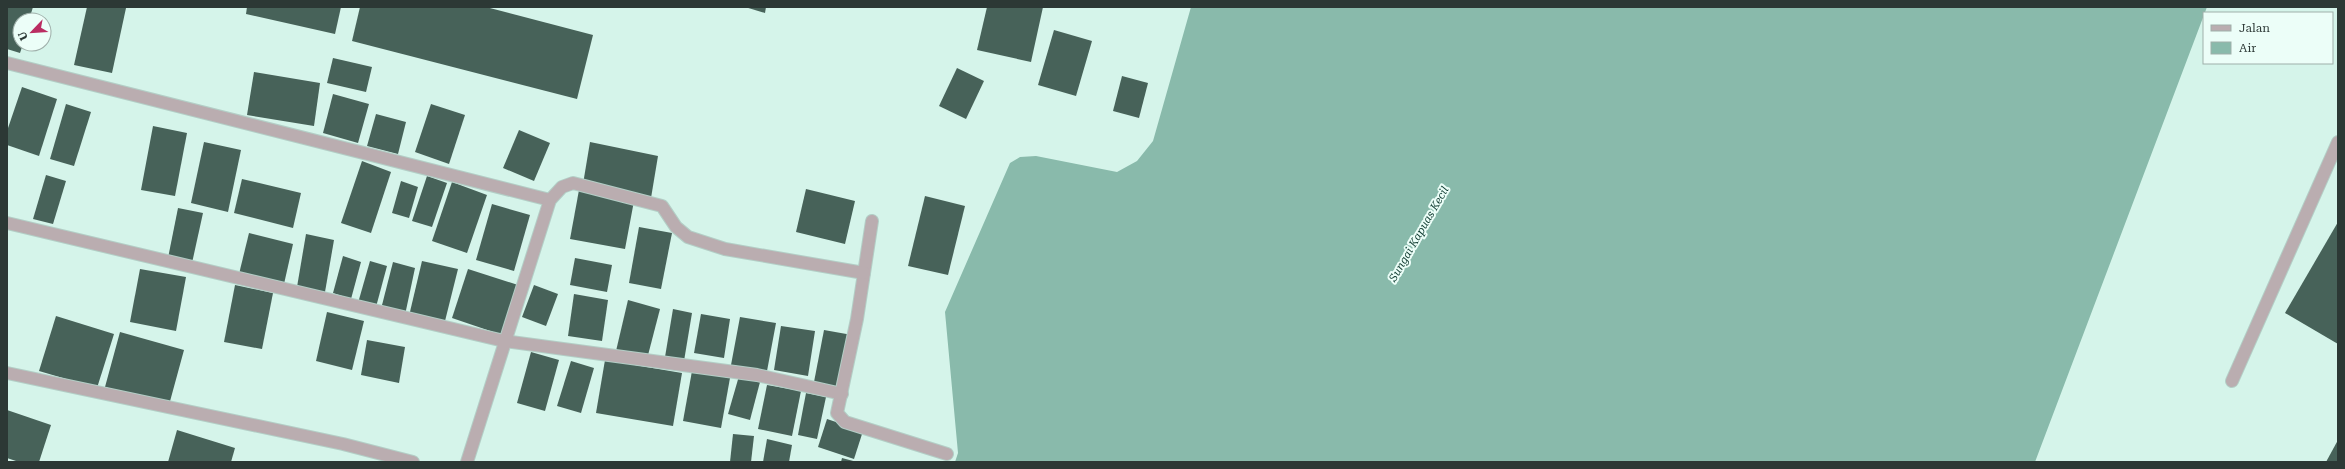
<svg xmlns="http://www.w3.org/2000/svg" width="2345" height="469" font-family="'Roboto Serif',serif">
<style>
.water{fill:#89baab}
.building{fill:#476259}
.lines{fill:none;stroke-linecap:round;stroke-linejoin:round}
.minor-casing{stroke:#b3cec6;stroke-width:14}
.minor{stroke:#baadb0;stroke-width:12}
.labels{text-anchor:middle;dominant-baseline:central;stroke-width:4;stroke-linejoin:round;paint-order:stroke}
.water-label{font-size:11px;font-style:italic;fill:#0e3a2f;stroke:#ecfef8}
</style>
<rect width="100%" height="100%" fill="#d5f4ea"/>
<path class="water" d="M1191,7H2207L2035,462H955L958,453L945,312L1010,163L1020,157L1036,156L1117,172L1137,161L1153,141Z"/>
<g class="building">
<path d="M7,7H33L29,20H20V44H23L20,53L7,49Z"/>
<path d="M87,7L126,8L112,73L74,65Z"/>
<path d="M247,7H341L335,34L246,14Z"/>
<path d="M360,7H486L593,35L577,99L352,41Z"/>
<path d="M745,7H766L765,13Z"/>
<path d="M987,7H1043L1031,62L977,50Z"/>
<path d="M1054,30L1092,41L1076,96L1038,85Z"/>
<path d="M333,58L372,67L366,92L327,83Z"/>
<path d="M957,68L984,81L966,119L939,106Z"/>
<path d="M254,72L320,83L314,126L247,115Z"/>
<path d="M1122,76L1148,83L1139,118L1113,111Z"/>
<path d="M22,87L57,99L39,156L7,145V131Z"/>
<path d="M333,94L369,104L358,143L323,133Z"/>
<path d="M66,104L91,112L74,166L50,159Z"/>
<path d="M431,104L465,115L449,164L415,152Z"/>
<path d="M376,114L406,122L398,154L367,146Z"/>
<path d="M153,126L187,133L175,196L141,190Z"/>
<path d="M519,130L550,143L534,181L503,168Z"/>
<path d="M204,142L241,150L228,212L191,203Z"/>
<path d="M590,142L658,156L651,198L583,184Z"/>
<path d="M362,161L391,172L371,233L341,223Z"/>
<path d="M46,175L66,181L53,224L33,219Z"/>
<path d="M427,176L447,183L432,227L412,221Z"/>
<path d="M242,179L301,193L293,228L234,213Z"/>
<path d="M401,181L418,187L409,218L392,213Z"/>
<path d="M452,182L487,195L467,253L432,241Z"/>
<path d="M806,189L855,201L845,244L796,232Z"/>
<path d="M579,190L634,201L625,249L570,239Z"/>
<path d="M925,196L965,206L948,275L908,266Z"/>
<path d="M492,204L530,215L514,271L476,260Z"/>
<path d="M178,208L203,213L192,263L168,258Z"/>
<path d="M2338,222V344L2285,313Z"/>
<path d="M639,227L672,233L661,289L629,283Z"/>
<path d="M249,233L293,244L284,284L239,274Z"/>
<path d="M306,234L334,240L325,292L297,287Z"/>
<path d="M343,256L361,262L351,299L333,293Z"/>
<path d="M575,258L612,265L607,292L570,285Z"/>
<path d="M370,261L387,266L376,307L358,303Z"/>
<path d="M422,261L458,269L444,325L409,316Z"/>
<path d="M393,262L415,268L405,315L381,309Z"/>
<path d="M140,269L186,277L176,331L130,322Z"/>
<path d="M468,269L518,285L502,335L452,318Z"/>
<path d="M235,285L273,293L262,349L224,342Z"/>
<path d="M534,285L558,294L546,326L522,317Z"/>
<path d="M574,294L608,300L602,341L568,336Z"/>
<path d="M628,300L660,309L647,359L616,351Z"/>
<path d="M673,309L692,313L684,361L665,357Z"/>
<path d="M327,312L364,321L352,370L316,361Z"/>
<path d="M701,314L730,319L724,358L694,353Z"/>
<path d="M56,316L114,334L97,388L39,371Z"/>
<path d="M740,317L776,323L767,371L731,365Z"/>
<path d="M781,326L815,331L808,376L774,370Z"/>
<path d="M824,330L852,335L842,388L814,382Z"/>
<path d="M120,332L184,350L169,405L105,387Z"/>
<path d="M367,340L405,347L399,383L361,375Z"/>
<path d="M531,352L559,360L545,411L517,403Z"/>
<path d="M605,360L682,373L673,426L596,413Z"/>
<path d="M571,361L594,368L581,413L557,406Z"/>
<path d="M692,371L730,378L721,428L683,421Z"/>
<path d="M739,376L760,382L750,420L728,414Z"/>
<path d="M767,385L801,391L792,436L758,429Z"/>
<path d="M806,393L826,397L817,439L798,435Z"/>
<path d="M7,410L51,425L39,462H19L7,458Z"/>
<path d="M827,419L863,431L854,459L818,447Z"/>
<path d="M177,430L235,448L231,462H168Z"/>
<path d="M733,434L754,436L751,462H730Z"/>
<path d="M767,439L792,445L789,462H763Z"/>
<path d="M2338,440V462H2326Z"/>
<path d="M842,458L857,462H841Z"/>
</g>
<g class="lines">
<g class="minor-casing">
<g id="minor">
<path d="M7,63L550,200"/>
<path d="M872,221L857,319L837,413L845,422L947,454"/>
<path d="M7,223L504,341L757,375L842,394"/>
<path d="M7,373L343,444L413,462"/>
<path d="M2232,381L2338,142"/>
<path d="M467,462L550,200L562,187L573,183L662,206L676,227L688,237L725,249L864,273"/>
</g>
</g>
<use href="#minor" class="minor"/>
</g>
<g class="labels">
<g class="water-label">
<text transform="translate(1419 234) rotate(-60)">Sungai Kapuas Kecil</text>
</g>
</g>
<rect width="2345" height="469" fill="none" stroke="#2c3835" stroke-width="16"/>
<rect x="2203" y="12" width="130" height="52" fill="#ecfef8" stroke="#9fafaa"/>
<rect x="2211" y="25" width="20" height="6" fill="#baadb0" stroke="#9fafaa"/>
<text x="2239" y="32" font-size="12" fill="#2c3835">Jalan</text>
<rect x="2211" y="42" width="20" height="12" fill="#89baab" stroke="#9fafaa"/>
<text x="2239" y="52" font-size="12" fill="#2c3835">Air</text>
<g transform="translate(32 32) rotate(245)"><circle r="19" fill="#ecfef8" stroke="#9fafaa"/>
<path d="M0-3L7 15L0 10L-7 15Z" fill="#ba2d62"/>
<text y="-6" font-size="11" font-weight="bold" text-anchor="middle" fill="#2c3835">U</text>
</g>
</svg>
